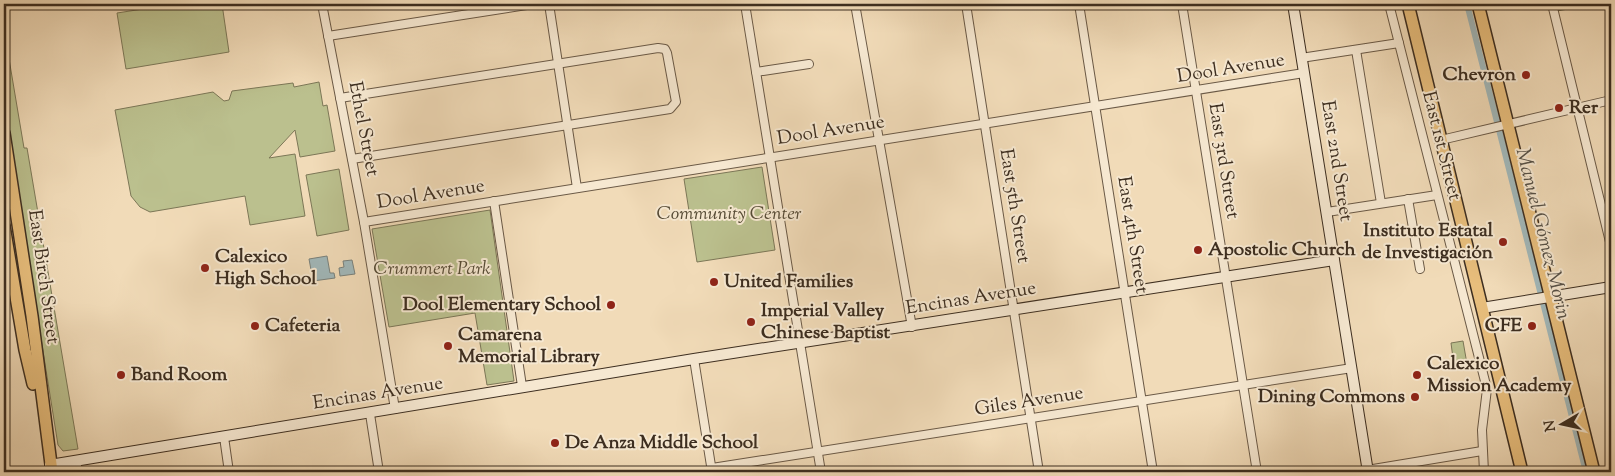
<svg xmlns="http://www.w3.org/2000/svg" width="1615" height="476" font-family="'Sorts Mill Goudy',serif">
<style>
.green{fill:#bbc08e;stroke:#7c7757}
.water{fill:#a1b8ba;stroke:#79817c}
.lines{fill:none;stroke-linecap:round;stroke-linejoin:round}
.canal{stroke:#a1b8ba;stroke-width:6}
.street-casing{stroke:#6a5946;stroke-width:10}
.secondary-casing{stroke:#3d2e20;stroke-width:12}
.primary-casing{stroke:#3d2e20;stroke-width:14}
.street{stroke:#f6e8d1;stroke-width:8}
.secondary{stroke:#f6e8d1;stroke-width:10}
.primary{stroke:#e8be7c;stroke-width:11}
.poi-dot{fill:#8f2418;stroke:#f6e8d1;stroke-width:2}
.labels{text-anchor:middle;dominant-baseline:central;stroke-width:4;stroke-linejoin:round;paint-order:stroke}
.street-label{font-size:19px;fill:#3d2e20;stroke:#f6e8d1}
.poi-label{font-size:19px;font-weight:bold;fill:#3d2e20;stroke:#f6e8d1;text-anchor:start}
.park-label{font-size:19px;font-style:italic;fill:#564b36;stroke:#f6e8d1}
.water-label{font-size:20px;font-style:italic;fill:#565046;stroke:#f6e8d1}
</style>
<rect width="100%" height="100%" fill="#f1dbb8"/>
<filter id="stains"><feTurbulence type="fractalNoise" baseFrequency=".004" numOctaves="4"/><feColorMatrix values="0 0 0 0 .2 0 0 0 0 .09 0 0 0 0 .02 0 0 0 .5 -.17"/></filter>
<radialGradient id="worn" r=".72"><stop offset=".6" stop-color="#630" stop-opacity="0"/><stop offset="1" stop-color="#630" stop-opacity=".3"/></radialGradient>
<g class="green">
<path d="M175,4H222L229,52L126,69L117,13Z"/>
<path d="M1555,4H1595L1557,11Z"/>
<path d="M4,29L24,148H27L78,449L63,451L58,445L4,107Z"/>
<path d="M319,82L323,106L327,105L335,151L300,157L295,130L269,158L295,154L305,216L250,225L245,196L150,212L140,207L131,196L115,110L213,92L224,101L229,100L232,91L293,83L294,87Z"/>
<path d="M762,167L775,250L697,262L684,179Z"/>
<path d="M339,169L349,230L317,236L306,175Z"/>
<path d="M490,210L514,381L487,385L475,313L389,327L372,229Z"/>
<path d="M1463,341L1467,364L1454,366L1451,343Z"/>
</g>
<g class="water">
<path d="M327,256L330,273H334L335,278L313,281L309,259Z"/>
<path d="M352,260L355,274L340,276L339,268L344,267L343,261Z"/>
</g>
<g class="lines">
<path class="canal" d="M1467,4L1586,472"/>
<g class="street-casing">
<g id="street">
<path d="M322,4L364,222L395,409"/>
<path d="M549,4L577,188"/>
<path d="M745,4L821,472"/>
<path d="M855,4L912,327"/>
<path d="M966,4L1039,472"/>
<path d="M1079,4L1153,472"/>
<path d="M1182,4L1257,472"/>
<path d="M1389,4L1487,389L1482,430L1484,472"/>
<path d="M1552,4L1611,246"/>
<path d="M328,36L533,4"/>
<path d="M1356,50L1381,203"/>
<path d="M1301,58L1399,43"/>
<path d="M756,72L809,64"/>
<path d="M340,98L658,48L665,49L667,53L676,102L670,109L352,159"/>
<path d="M1441,140L1611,100"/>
<path d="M1408,199L1420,269"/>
<path d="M494,201L522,386"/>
<path d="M1327,212L1437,195"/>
<path d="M364,222L1304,73"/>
<path d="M694,359L712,472"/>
<path d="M370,414L379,472"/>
<path d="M224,437L229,472"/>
<path d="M76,461L78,472"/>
<path d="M712,468L1352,368"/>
<path d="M1355,472L1482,451"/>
</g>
</g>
<g class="secondary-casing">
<g id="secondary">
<path d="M1293,4L1368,472"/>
<path d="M1482,308L1611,287"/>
<path d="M50,465L694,359L1334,260"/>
</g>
</g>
<g class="primary-casing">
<g id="primary">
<path d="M1408,4L1522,472"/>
<path d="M1478,4L1594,472"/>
<path d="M4,133L32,316L52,472"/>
<path d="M4,226L25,350L33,384"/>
</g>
</g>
<use href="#street" class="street"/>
<use href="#secondary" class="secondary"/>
<use href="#primary" class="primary"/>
</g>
<g class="poi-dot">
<circle cx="1526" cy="75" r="5"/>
<circle cx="1559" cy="108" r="5"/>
<circle cx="1503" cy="242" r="5"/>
<circle cx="1198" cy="250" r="5"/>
<circle cx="205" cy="268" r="5"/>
<circle cx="714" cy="282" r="5"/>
<circle cx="611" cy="305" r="5"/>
<circle cx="751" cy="322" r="5"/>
<circle cx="255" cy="326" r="5"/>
<circle cx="1532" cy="326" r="5"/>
<circle cx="448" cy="346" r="5"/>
<circle cx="121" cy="375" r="5"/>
<circle cx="1417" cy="375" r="5"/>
<circle cx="1415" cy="397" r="5"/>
<circle cx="555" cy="443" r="5"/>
</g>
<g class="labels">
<g class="street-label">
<text transform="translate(1231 69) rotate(-9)">Dool Avenue</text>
<text transform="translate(363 129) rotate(79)">Ethel Street</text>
<text transform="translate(831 131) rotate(-9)">Dool Avenue</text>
<text transform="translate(1441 146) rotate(76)">East 1st Street</text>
<text transform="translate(1223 161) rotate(81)">East 3rd Street</text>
<text transform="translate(1336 161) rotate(81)">East 2nd Street</text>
<text transform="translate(431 195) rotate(-9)">Dool Avenue</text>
<text transform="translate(1014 206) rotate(81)">East 5th Street</text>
<text transform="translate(1132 235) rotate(81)">East 4th Street</text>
<text transform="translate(43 277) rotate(82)">East Birch Street</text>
<text transform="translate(971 299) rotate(-9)">Encinas Avenue</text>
<text transform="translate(378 394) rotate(-9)">Encinas Avenue</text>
<text transform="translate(1029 402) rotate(-9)">Giles Avenue</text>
</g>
<g class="poi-label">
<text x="1516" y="75" text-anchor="end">Chevron</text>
<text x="1569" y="108">Rer</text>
<text x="1493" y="231" text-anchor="end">Instituto Estatal<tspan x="1493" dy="22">de Investigación</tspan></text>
<text x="1208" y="250">Apostolic Church</text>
<text x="215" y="257">Calexico<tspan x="215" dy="22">High School</tspan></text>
<text x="724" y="282">United Families</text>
<text x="601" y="305" text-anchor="end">Dool Elementary School</text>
<text x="761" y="311">Imperial Valley<tspan x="761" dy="22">Chinese Baptist</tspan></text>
<text x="265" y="326">Cafeteria</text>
<text x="1522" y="326" text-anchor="end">CFE</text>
<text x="458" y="335">Camarena<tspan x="458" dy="22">Memorial Library</tspan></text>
<text x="1427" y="364">Calexico<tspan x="1427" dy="22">Mission Academy</tspan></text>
<text x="131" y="375">Band Room</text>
<text x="1405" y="397" text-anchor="end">Dining Commons</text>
<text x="565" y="443">De Anza Middle School</text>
</g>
<g class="park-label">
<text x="729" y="214">Community Center</text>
<text x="432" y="269">Crummert Park</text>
</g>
<g class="water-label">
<text transform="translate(1542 234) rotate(76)">Manuel Gómez Morin</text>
</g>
</g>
<rect width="1615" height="476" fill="none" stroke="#f1dbb8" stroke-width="20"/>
<rect x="5" y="5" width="1605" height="466" fill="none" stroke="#3d2e20" stroke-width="2.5"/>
<rect x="10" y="10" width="1595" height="456" fill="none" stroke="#3d2e20"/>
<g transform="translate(1562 424) rotate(261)" stroke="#f6e8d1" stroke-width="4" paint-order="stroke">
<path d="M0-4L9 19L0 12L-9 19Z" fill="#3d2e20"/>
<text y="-8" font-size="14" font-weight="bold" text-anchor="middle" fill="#3d2e20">N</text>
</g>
<rect width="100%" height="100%" filter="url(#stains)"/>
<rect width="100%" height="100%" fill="url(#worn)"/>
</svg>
